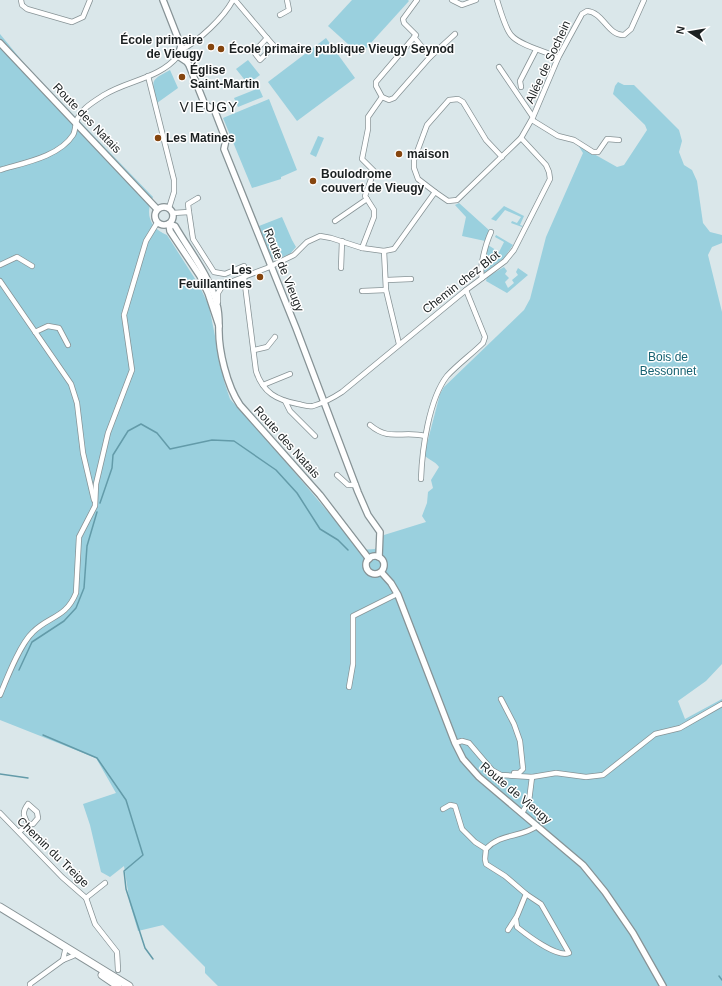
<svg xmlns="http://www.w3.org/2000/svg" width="722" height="986" font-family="Arial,sans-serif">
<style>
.green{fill:#9ad0de}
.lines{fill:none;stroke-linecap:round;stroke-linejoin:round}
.stream{stroke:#639ba9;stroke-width:1.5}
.minor-casing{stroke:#879396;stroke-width:6}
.tertiary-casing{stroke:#879396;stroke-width:8}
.primary-casing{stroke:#879396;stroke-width:9}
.minor{stroke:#fff;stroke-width:4.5}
.tertiary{stroke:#fff;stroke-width:5.5}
.primary{stroke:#fff;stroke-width:7}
.poi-dot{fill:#85450e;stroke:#fff;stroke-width:1.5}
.labels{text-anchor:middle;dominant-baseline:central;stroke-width:3;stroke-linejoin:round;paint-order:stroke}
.poi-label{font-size:12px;font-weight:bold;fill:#1b2021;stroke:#fff;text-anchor:start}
.street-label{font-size:12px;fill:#1b2021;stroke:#fff}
.park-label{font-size:12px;fill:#176272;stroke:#fff}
.quarter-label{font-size:14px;letter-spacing:1px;fill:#1b2021;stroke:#fff}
</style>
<rect width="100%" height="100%" fill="#dae7ea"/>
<g class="green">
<path d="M352,0H408L409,1L360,55L328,26Z"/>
<path d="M0,34L28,68L153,197C145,213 149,228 167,235L199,285L209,306L224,381L230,399L275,449L360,550L375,549L384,535L426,522L422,516L427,503L428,492L433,488L431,480L439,467C435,461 429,460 424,455L440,394L444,387L524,310L530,299L546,237L583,153L578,145L617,167L624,165L647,130L645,125L613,94L615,86L618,82L624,85H634L679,130L682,141L679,152L684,165L692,170L697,181L703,223L710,232L722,235V243L712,247L708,255L722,312V664L706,681L678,701L685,719L722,699V986H218L205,973V967L163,925L138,931L130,904L124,866L110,877L101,872L90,825L83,804L116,793L96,758L0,720Z"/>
<path d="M326,38L355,78L297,121L268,82Z"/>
<path d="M248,60L260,75L248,84L236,69Z"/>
<path d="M170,70L178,88L157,103C152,80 149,81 170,70Z"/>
<path d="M259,88L263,97L238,107L234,98Z"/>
<path d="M269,99L297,170L281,177V179L252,188L223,118Z"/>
<path d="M318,136L324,138L316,157L310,154Z"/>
<path d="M459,203L490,231L485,241L462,236L466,217L455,205Z"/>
<path d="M504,206L524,216L520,225L523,226L522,227L511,223L512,221L517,223L521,217L505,210L496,221L491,219Z"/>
<path d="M282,217L292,240L296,247L290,254L275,260L272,258L259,226Z"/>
<path d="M496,235L513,245L504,258L484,273L482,271L488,245L499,252L504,242L495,237Z"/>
<path d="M504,267L507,271L505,274L509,278L505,282L508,288L514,283L512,280L518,275L516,272L518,268L528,275L507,293L486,281L487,277Z"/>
</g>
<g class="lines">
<g class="stream">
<path d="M100,503L112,468L113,455L128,431L141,424L157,433L170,449L212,440L234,441L276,470L297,493L320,529L338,540L348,550"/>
<path d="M19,670L32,642L64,621L76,608L84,588L87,546L97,512"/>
<path d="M43,735L97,758L126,800L143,855L124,871L126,889L145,948L153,959"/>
<path d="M0,774L28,778"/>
<path d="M719,976L722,980"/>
</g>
<g class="minor-casing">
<g id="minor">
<path d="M21,0L22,5L27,9L72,22L83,17L90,0"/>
<path d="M235,0L267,38"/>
<path d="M452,0L462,5L476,0"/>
<path d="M497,0C500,9 505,28 511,35C520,46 546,51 558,58"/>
<path d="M280,15L289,10L287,0"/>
<path d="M414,37L430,57"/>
<path d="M267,38L274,46L260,60L254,52Z"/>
<path d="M181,50C199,41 224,17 233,0"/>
<path d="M148,76L174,180V192L169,208"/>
<path d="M521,87L520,81L536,50"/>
<path d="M382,97L389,100L394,98L430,57L455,34"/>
<path d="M533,117L558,58L582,14L587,11C603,12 608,36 624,35L631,29L644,0"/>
<path d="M532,120L558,136L574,140L593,152H598L607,139L619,140"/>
<path d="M0,170C23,163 59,157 73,135C75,132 75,127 76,123C79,110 93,102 104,95C128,80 159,79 178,56"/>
<path d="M435,192L418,179L414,168V160L427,125L449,100L458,99L463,102L486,140L502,157"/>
<path d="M189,212L188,204L198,198"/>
<path d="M173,213L189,212L193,239L214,272L225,274L244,266"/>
<path d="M335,221L367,199"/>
<path d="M362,248L374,217V210L365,196L374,171L362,159L368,129V117L382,97L376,86V82L416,35L404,23L403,19L417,0"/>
<path d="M384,251L386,290L399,344"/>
<path d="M0,265L17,257L32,266"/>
<path d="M341,268L342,241"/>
<path d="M244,277L256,371C263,393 277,400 298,404C303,405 308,407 313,406C323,403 333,398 342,392L466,290L505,261L514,250L550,179L549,172L546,165L521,138L533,117L499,67"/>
<path d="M482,278C479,267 486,243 491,232"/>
<path d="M387,280L411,279"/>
<path d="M0,281L71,384L77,403L83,453L94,500"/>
<path d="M211,285L220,286L267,268L294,255L307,242L320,236L331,238L362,248L384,251L394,249L435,192L448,201L457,200L521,138"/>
<path d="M362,291L386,290"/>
<path d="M218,302V293L223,285"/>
<path d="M35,332L48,326L59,328L68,345"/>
<path d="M254,350L267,347L275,337"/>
<path d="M263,385L290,374"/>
<path d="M285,401L290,411L315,436"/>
<path d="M370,425C390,442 402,430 425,436"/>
<path d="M337,475L348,485H356"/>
<path d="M421,479C422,449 429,399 447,376C458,364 472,354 483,343L485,337L466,290"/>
<path d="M349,687L353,664V616L397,594"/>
<path d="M0,695C7,678 20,644 33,632C49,616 66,618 76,593L79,537L95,506L96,484L108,433L132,370L124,315L146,241L157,223"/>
<path d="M501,699L514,724L520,741L523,769L519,773H514"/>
<path d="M455,743L462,741L469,743L492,770L501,775L532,777L556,773L586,777L603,775L655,734L680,728L722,704"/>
<path d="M443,809L450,805L455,806L462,829L475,842L486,849"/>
<path d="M0,813L62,877L86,898L95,924L117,952L118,970"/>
<path d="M522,813L529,801L532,777"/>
<path d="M19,832L28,824H33L38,818L37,812L28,804C22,812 23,815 28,824"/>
<path d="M86,898L105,883"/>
<path d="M516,920L517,927C527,935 557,958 569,953L541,904L526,894"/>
<path d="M508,930L517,916L526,894L505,876L486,864L485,859L486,849C500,833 521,838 537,826"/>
<path d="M63,960L65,951"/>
<path d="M30,986V984L63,960L73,956"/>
</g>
</g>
<g class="tertiary-casing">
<g id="tertiary">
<path d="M163,0L181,46L178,56L187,62L189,65L205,105L214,109L226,140L224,149L296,328L358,492L368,515L380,532L379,557"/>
<path d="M0,43L157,209"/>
<circle cx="164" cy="216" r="9"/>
<path d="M169,224L175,226C190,252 210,276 217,305C219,312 219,319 219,326C218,350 227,386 240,405L320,495L369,559"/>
<path d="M169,224L170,231L200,276L208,293L219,326"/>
<circle cx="375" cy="565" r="9"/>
<path d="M382,573L391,583L398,595L455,743L463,759L479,777L583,865L605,892L633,933L663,986"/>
</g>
</g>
<g class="primary-casing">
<g id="primary">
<path d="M0,907L129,986"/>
<path d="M102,975L118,986"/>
</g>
</g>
<use href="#minor" class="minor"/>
<use href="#tertiary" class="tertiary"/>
<use href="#primary" class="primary"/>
</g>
<g class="poi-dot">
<circle cx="211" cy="47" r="4"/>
<circle cx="221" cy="49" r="4"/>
<circle cx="182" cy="77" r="4"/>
<circle cx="158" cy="138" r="4"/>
<circle cx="399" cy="154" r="4"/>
<circle cx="313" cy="181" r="4"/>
<circle cx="260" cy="277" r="4"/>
</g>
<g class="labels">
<g class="poi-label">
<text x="203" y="40" text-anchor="end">École primaire<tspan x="203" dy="14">de Vieugy</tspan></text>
<text x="229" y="49">École primaire publique Vieugy Seynod</text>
<text x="190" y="70">Église<tspan x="190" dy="14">Saint-Martin</tspan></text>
<text x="166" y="138">Les Matines</text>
<text x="407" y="154">maison</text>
<text x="321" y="174">Boulodrome<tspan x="321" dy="14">couvert de Vieugy</tspan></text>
<text x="252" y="270" text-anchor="end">Les<tspan x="252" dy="14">Feuillantines</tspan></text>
</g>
<g class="street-label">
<text transform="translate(548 62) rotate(-65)">Allée de Sochein</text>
<text transform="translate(87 118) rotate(46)">Route des Natais</text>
<text transform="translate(284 270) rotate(68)">Route de Vieugy</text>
<text transform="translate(461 282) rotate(-38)">Chemin chez Blot</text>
<text transform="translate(287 442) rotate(48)">Route des Natais</text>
<text transform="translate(516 793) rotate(40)">Route de Vieugy</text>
<text transform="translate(53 852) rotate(44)">Chemin du Treige</text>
</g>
<g class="park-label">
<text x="668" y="357">Bois de<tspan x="668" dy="14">Bessonnet</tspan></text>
</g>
<g class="quarter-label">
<text x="209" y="107">VIEUGY</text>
</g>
</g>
<g transform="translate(690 32) rotate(282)" stroke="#ffffff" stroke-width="3" paint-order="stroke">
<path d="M0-3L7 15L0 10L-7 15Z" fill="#1b2021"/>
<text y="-6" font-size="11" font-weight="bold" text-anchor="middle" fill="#1b2021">N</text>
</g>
</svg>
